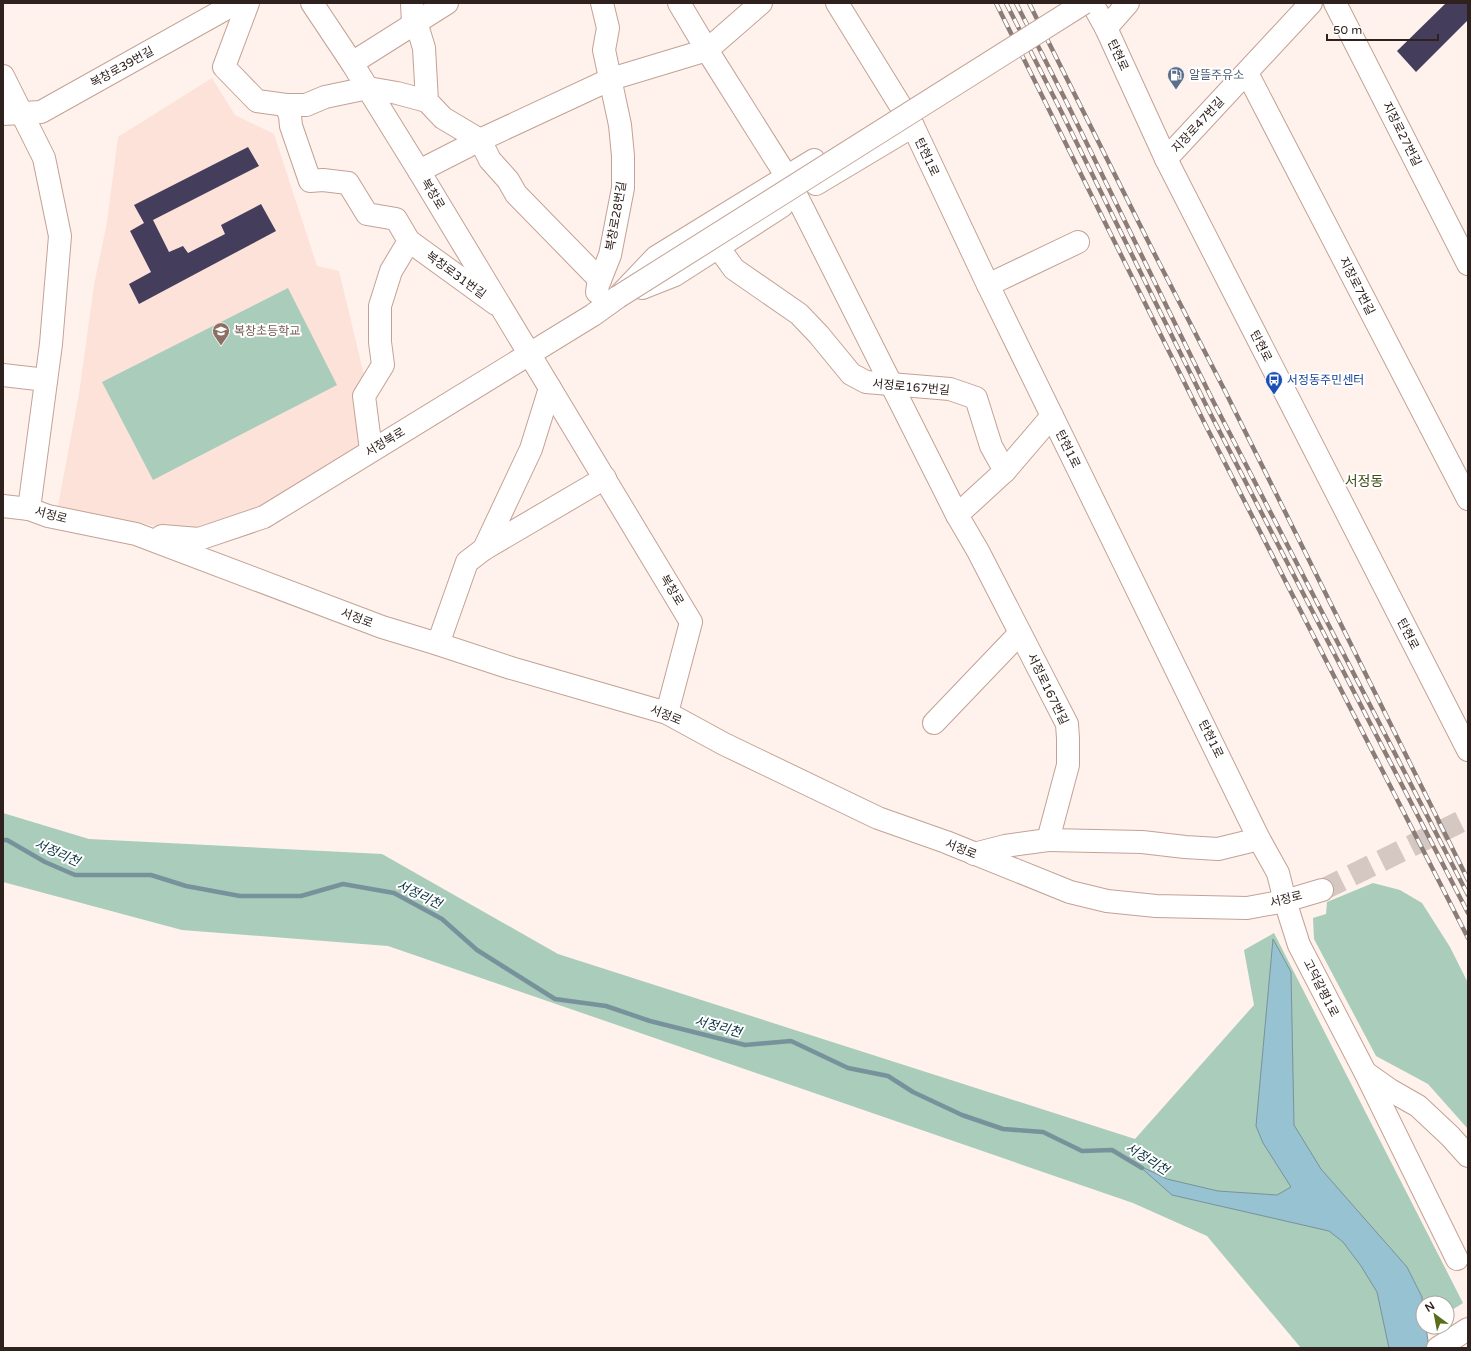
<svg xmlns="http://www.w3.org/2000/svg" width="1471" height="1351" font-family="'Varela Round','Noto Sans KR',sans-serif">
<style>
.built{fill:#fce2d8}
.green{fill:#a9ccbb}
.water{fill:#97c2d2;stroke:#78929c}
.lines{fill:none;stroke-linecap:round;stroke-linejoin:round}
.stream{stroke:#78929c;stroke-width:4.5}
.building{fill:#443e5c}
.minor-tunnel{stroke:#d5c8c2;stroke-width:22;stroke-dasharray:22 11;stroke-linecap:butt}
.minor-casing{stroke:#c3a295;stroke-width:24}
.minor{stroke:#fff;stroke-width:22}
.rail-casing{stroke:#8a7d78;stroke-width:4.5}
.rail{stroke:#fff;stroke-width:3;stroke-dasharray:9;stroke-linecap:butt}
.minor-bridge-casing{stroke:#c3a295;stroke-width:24;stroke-linecap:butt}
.minor-bridge{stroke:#fff;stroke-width:22}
.labels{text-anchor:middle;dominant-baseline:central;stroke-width:4;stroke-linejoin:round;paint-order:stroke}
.street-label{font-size:12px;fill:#2f221e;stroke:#fff}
.service-label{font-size:12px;fill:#4e5e75;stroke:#fff;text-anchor:start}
.education-label{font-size:12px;fill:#785e54;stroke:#fff;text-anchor:start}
.transit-label{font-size:12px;fill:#164399;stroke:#fff;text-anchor:start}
.water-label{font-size:13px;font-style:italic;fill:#07303d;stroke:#fff}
.quarter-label{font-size:14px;fill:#414f17;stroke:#fff}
</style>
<rect width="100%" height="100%" fill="#fff1eb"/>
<path class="built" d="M212,78L235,115L274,134L317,266L339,271L369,396L373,448L248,520L213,528L175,530L58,506L79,394L94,285L107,222L118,137Z"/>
<g class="green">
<path d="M288,288L337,385L153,480L102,382Z"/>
<path d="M3,813L89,839L382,854L558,954L1135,1139L1254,1005L1244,950L1274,933L1463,1303L1447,1313V1303H1423V1327L1392,1348H1301L1207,1236L1133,1203L388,946L182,930L3,882Z"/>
<path d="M1373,883L1400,890L1422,903L1450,947L1468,983V1129L1428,1084L1376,1056L1314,939L1313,918L1326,914L1327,902Z"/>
</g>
<path class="water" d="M1273,939L1291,972L1294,1125L1321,1169L1407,1267L1422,1297L1423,1327H1426L1429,1348H1389L1377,1292L1361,1266L1343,1242L1329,1231L1172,1195L1138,1165L1167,1179L1218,1191L1277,1195L1291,1187L1263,1143L1256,1126Z"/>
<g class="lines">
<path class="stream" d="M3,840H7L45,862L75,875H151L186,886L240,896H301L343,884L394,893L442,919L477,950L555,999L606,1006L650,1021L745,1045L791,1041L848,1068L888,1076L913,1092L962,1115L1003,1129L1043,1132L1082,1151L1112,1150L1142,1168"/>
</g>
<g class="building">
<path d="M1446,3H1468V20L1416,72L1397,51Z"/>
<path d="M248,147L259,166L153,220L169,252L183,246L188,253L225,234L221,225L261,204L276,231L139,304L129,284L151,272L130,231L144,223L134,205Z"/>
</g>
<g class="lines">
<path class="minor-tunnel" d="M1322,890L1468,818"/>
<g class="minor-casing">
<g id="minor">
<path d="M248,3L224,67L257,101L286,105"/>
<path d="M312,3L352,63L419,171L691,622L667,713"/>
<path d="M412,3L413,24"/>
<path d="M679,3L707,50L787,177L957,515"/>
<path d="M837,3L913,126L988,285L1259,839L1278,873L1285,901L1299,945L1365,1072L1457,1259"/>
<path d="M1092,3L1106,28L1166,159L1468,750"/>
<path d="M1335,3L1468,264"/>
<path d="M416,22L424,48L427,101L443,118L480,140L490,160L508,180L516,194L600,280"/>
<path d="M1106,28L1128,3"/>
<path d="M352,63L447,3"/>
<path d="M1247,73L1468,499"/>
<path d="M3,76L44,158L60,236L51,344L29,509"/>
<path d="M3,114L41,112L236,3"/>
<path d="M1166,159L1311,3"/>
<path d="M419,171L480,140L611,79L707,50L761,3"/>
<path d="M816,184L913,126"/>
<path d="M409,241L496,304"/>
<path d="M718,247L734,269L799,314L819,335L851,374L866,382L950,389L976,398L991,446L1005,471L957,515L978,551L1067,724L1068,738V765L1048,840L1005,846L974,854"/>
<path d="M988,285L1078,242"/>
<path d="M642,288L675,275L782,206"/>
<path d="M597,292L598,285L610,255L623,188V156L620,125L604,50L608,28L602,3"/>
<path d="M3,375L46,380"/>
<path d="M371,450L364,396L383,365L380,342V306L391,271L409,241L396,219L367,214L348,183L323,180L310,181L291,126L290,116L286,105H306L325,97L368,88L397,93L427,101"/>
<path d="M1005,471L1052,416"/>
<path d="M3,506L29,509L48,516L136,534L382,627L438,644L511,668L667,713L724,744L878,818L946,842L1070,892L1107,901L1156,906L1247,908L1285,901L1322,890"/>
<path d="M162,536L199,539L264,517L593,315L618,297L656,257L814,160"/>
<path d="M484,549L531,449L550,388"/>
<path d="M438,644L467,562L484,549L605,478"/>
<path d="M934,723L1020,633"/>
<path d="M1048,840L1142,842L1185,847L1218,849L1259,839"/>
<path d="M1366,1073L1390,1090L1418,1106L1450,1136L1468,1156"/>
<path d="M1438,1348L1468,1329"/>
</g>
</g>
<use href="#minor" class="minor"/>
<g class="rail-casing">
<g id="rail">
<path d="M996,3L1205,424L1468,938"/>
<path d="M1006,3L1061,111L1208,409L1468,913"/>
<path d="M1016,3L1066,101L1212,399L1468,895"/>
<path d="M1029,3L1153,251L1225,391L1468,880"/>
</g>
</g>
<use href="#rail" class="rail"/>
<g class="minor-bridge-casing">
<path id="minor-bridge" d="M618,297L1084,3"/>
</g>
<use href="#minor-bridge" class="minor-bridge"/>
</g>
<defs>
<g id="fuel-pin" transform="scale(0.9)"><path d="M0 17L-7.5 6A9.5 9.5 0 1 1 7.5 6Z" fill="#5c6f8a" stroke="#fff"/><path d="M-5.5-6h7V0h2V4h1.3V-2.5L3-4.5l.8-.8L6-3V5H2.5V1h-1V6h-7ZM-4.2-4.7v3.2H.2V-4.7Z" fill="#fff"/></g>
<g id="school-pin" transform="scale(0.9)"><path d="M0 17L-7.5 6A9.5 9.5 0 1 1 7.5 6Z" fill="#8d6e63" stroke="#fff"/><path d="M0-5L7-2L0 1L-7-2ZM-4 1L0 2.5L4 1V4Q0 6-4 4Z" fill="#fff"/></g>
<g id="bus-pin" transform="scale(0.9)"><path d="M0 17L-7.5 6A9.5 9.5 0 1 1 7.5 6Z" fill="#1a4fb4" stroke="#fff"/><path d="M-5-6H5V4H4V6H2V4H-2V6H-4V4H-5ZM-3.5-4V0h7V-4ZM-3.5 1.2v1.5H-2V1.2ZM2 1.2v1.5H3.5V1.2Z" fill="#fff"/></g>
</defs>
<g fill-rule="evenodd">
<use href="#fuel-pin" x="1176" y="75"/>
<use href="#school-pin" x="221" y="331"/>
<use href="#bus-pin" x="1274" y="380"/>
</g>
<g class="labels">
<g class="street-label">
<text transform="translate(1118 55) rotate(65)">탄현로</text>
<text transform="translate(122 67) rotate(-29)">복창로39번길</text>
<text transform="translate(1198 125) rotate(-47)">지장로47번길</text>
<text transform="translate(1402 134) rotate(63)">지장로27번길</text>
<text transform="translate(927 157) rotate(65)">탄현1로</text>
<text transform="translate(433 194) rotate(59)">복창로</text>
<text transform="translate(616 216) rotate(-80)">복창로28번길</text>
<text transform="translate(456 275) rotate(36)">복창로31번길</text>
<text transform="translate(1357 286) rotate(63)">지장로7번길</text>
<text transform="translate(1261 346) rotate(63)">탄현로</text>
<text transform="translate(911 387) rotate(5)">서정로167번길</text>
<text transform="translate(385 442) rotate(-31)">서정북로</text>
<text transform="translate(1068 449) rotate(64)">탄현1로</text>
<text transform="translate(51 515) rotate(15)">서정로</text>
<text transform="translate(672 590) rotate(59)">복창로</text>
<text transform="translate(357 618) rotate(21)">서정로</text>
<text transform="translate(1408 634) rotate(63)">탄현로</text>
<text transform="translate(1048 689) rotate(64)">서정로167번길</text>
<text transform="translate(666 715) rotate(22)">서정로</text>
<text transform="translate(1211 739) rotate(64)">탄현1로</text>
<text transform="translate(961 849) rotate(22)">서정로</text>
<text transform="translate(1286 899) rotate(-14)">서정로</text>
<text transform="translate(1321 988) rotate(63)">고덕갈평1로</text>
</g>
<g class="service-label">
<text x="1189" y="75">알뜰주유소</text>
</g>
<g class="education-label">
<text x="234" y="331">복창초등학교</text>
</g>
<g class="transit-label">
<text x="1287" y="380">서정동주민센터</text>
</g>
<g class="water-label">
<text transform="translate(57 853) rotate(24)">서정리천</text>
<text transform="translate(419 895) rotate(26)">서정리천</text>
<text transform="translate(718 1027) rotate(15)">서정리천</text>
<text transform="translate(1147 1159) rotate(32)">서정리천</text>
</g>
<g class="quarter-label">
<text x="1364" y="481">서정동</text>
</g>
</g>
<rect width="1471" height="1351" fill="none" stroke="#2f221e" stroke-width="8"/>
<g transform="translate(1435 1315) rotate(328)"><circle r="19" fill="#ffffff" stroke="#aca7a5"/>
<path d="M0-3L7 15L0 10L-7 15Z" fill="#5a6d1a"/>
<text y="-6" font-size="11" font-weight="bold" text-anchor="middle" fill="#2f221e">N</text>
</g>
<path d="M1327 34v6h111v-6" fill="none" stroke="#2f221e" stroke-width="2"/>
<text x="1333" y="34" font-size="12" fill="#2f221e" stroke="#ffffff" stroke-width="3" paint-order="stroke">50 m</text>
</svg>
